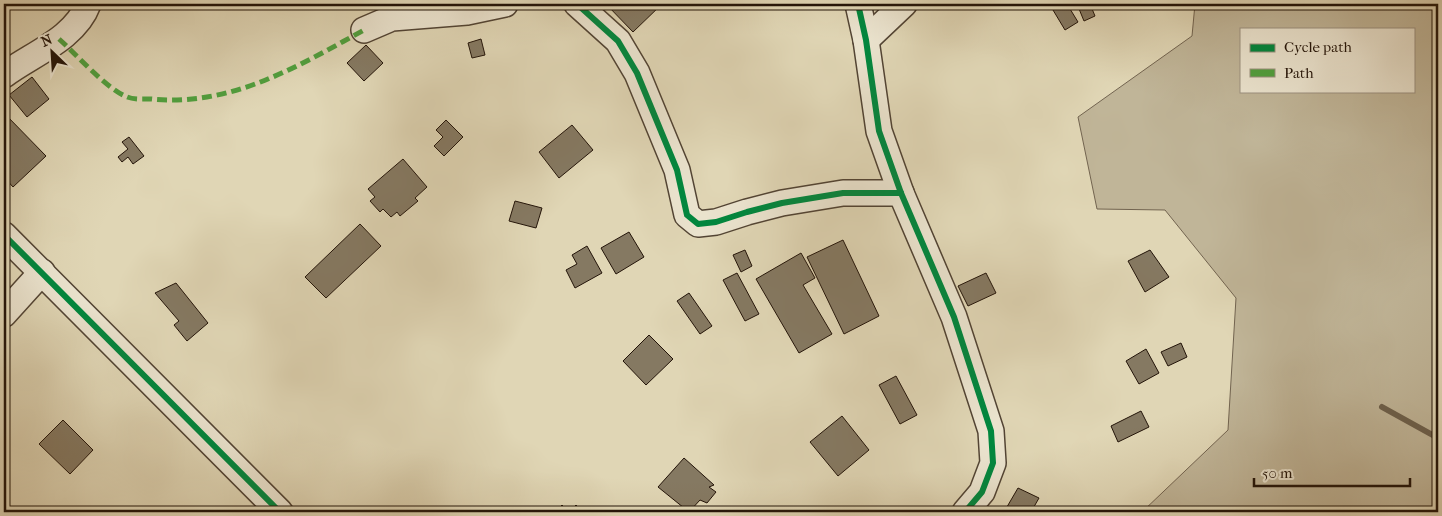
<svg xmlns="http://www.w3.org/2000/svg" width="1442" height="516" font-family="'IM FELL French Canon',serif">
<style>
.green{fill:#c0b598;stroke:#726450;fill-rule:evenodd}
.lines{fill:none;stroke-linecap:round;stroke-linejoin:round}
.stream{stroke:#6e614d;stroke-width:6}
.building{fill:#857962;stroke:#231409}
.minor-casing{stroke:#524434;stroke-width:28}
.minor{stroke:#ebe4cf;stroke-width:25}
.quiet{stroke:#50a03e;stroke-width:5;stroke-dasharray:10 5;stroke-linecap:butt}
.cycleway-casing{stroke:#ebe4cf;stroke-width:9}
.cycleway{stroke:#00873e;stroke-width:6}
</style>
<rect width="100%" height="100%" fill="#e0d6b5"/>
<filter id="stains"><feTurbulence type="fractalNoise" baseFrequency=".004" numOctaves="4"/><feColorMatrix values="0 0 0 0 .2 0 0 0 0 .09 0 0 0 0 .02 0 0 0 .5 -.17"/></filter>
<radialGradient id="worn" r=".72"><stop offset=".6" stop-color="#630" stop-opacity="0"/><stop offset="1" stop-color="#630" stop-opacity=".3"/></radialGradient>
<path class="green" d="M1195,4H1438V512H1142L1228,430L1236,298L1165,210L1097,209L1078,117L1192,36ZM1241,29H1413V91H1241Z"/>
<g class="lines">
<path class="stream" d="M1382,407L1438,438"/>
</g>
<g class="building">
<path d="M606,4H662L633,32Z"/>
<path d="M1053,4H1067L1078,22L1065,30L1050,5Z"/>
<path d="M1077,4H1090L1095,16L1084,21Z"/>
<path d="M481,39L485,55L472,58L468,43Z"/>
<path d="M366,45L383,63L364,81L347,63Z"/>
<path d="M32,77L49,99L27,117L9,95Z"/>
<path d="M5,114L46,156L13,187L4,177V115Z"/>
<path d="M446,120L463,137L444,156L434,146L443,137L436,130Z"/>
<path d="M572,125L593,150L559,178L539,152Z"/>
<path d="M129,137L144,156L133,164L128,157L122,162L118,157L128,149L122,142Z"/>
<path d="M403,159L427,187L415,198L418,201L400,216L397,212L391,217L383,209L380,212L370,201L375,197L368,189Z"/>
<path d="M515,201L542,208L536,228L509,221Z"/>
<path d="M360,224L381,246L326,298L305,277Z"/>
<path d="M629,232L644,257L616,274L601,248Z"/>
<path d="M843,240L879,316L844,334L807,257Z"/>
<path d="M587,246L602,273L575,288L566,270L577,264L572,255Z"/>
<path d="M745,250L752,266L741,272L733,255Z"/>
<path d="M1150,250L1169,277L1145,292L1128,261Z"/>
<path d="M801,253L815,278L803,285L832,334L799,353L756,279Z"/>
<path d="M737,273L759,314L745,321L723,280Z"/>
<path d="M986,273L996,293L968,306L958,286Z"/>
<path d="M176,283L208,323L187,341L174,325L179,321L155,293Z"/>
<path d="M689,293L712,326L700,334L677,301Z"/>
<path d="M649,335L673,359L646,385L623,361Z"/>
<path d="M1181,343L1187,357L1168,366L1161,352Z"/>
<path d="M1146,349L1159,373L1139,384L1126,361Z"/>
<path d="M896,376L917,415L900,424L879,385Z"/>
<path d="M1141,411L1149,427L1118,442L1111,426Z"/>
<path d="M842,416L869,450L838,476L810,442Z"/>
<path d="M63,420L93,450L70,474L39,444Z"/>
<path d="M684,458L714,485L709,487L716,492L707,503L700,500L689,512L658,487Z"/>
<path d="M1018,488L1039,498L1031,512H1004Z"/>
<path d="M562,505L569,512L576,505L583,512H555Z"/>
</g>
<g class="lines">
<g class="minor-casing">
<g id="minor">
<path d="M577,4L618,41L637,73L677,170L687,215L698,224L716,222L747,212L782,203L843,193H901"/>
<path d="M858,4L866,40L879,131L901,193L954,317L991,431L993,463L982,492L965,512"/>
<path d="M364,30L392,18L467,12L505,4"/>
<path d="M866,40L904,4"/>
<path d="M4,75C32,54 75,39 88,4"/>
<path d="M4,235L280,512"/>
<path d="M4,314L42,272"/>
</g>
</g>
<use href="#minor" class="minor"/>
<path class="quiet" d="M59,39C77,55 105,87 125,96C132,100 143,99 151,99C230,107 297,67 364,30"/>
<g class="cycleway-casing">
<g id="cycleway">
<path d="M577,4L618,41L637,73L677,170L687,215L698,224L716,222L747,212L782,203L843,193H901"/>
<path d="M858,4L866,40L879,131L901,193L954,317L991,431L993,463L982,492L965,512"/>
<path d="M4,235L280,512"/>
</g>
</g>
<use href="#cycleway" class="cycleway"/>
</g>
<rect width="1442" height="516" fill="none" stroke="#e0d6b5" stroke-width="20"/>
<rect x="5" y="5" width="1432" height="506" fill="none" stroke="#231409" stroke-width="2.5"/>
<rect x="10" y="10" width="1422" height="496" fill="none" stroke="#231409"/>
<rect x="1240" y="28" width="175" height="65" fill="#ebe4cf" stroke="#9b9180"/>
<rect x="1250" y="44" width="25" height="8" fill="#00873e" stroke="#9b9180"/>
<text x="1284" y="52" font-size="15" fill="#231409">Cycle path</text>
<rect x="1250" y="69" width="25" height="8" fill="#50a03e" stroke="#9b9180"/>
<text x="1284" y="78" font-size="15" fill="#231409">Path</text>
<g transform="translate(52 52) rotate(335)" stroke="#ebe4cf" stroke-width="4" paint-order="stroke">
<path d="M0-4L9 19L0 12L-9 19Z" fill="#231409"/>
<text y="-8" font-size="14" font-weight="bold" text-anchor="middle" fill="#231409">N</text>
</g>
<path d="M1254 478v8h156v-8" fill="none" stroke="#231409" stroke-width="2.5"/>
<text x="1262" y="478" font-size="15" fill="#231409" stroke="#ebe4cf" stroke-width="4" paint-order="stroke">50 m</text>
<rect width="100%" height="100%" filter="url(#stains)"/>
<rect width="100%" height="100%" fill="url(#worn)"/>
</svg>
